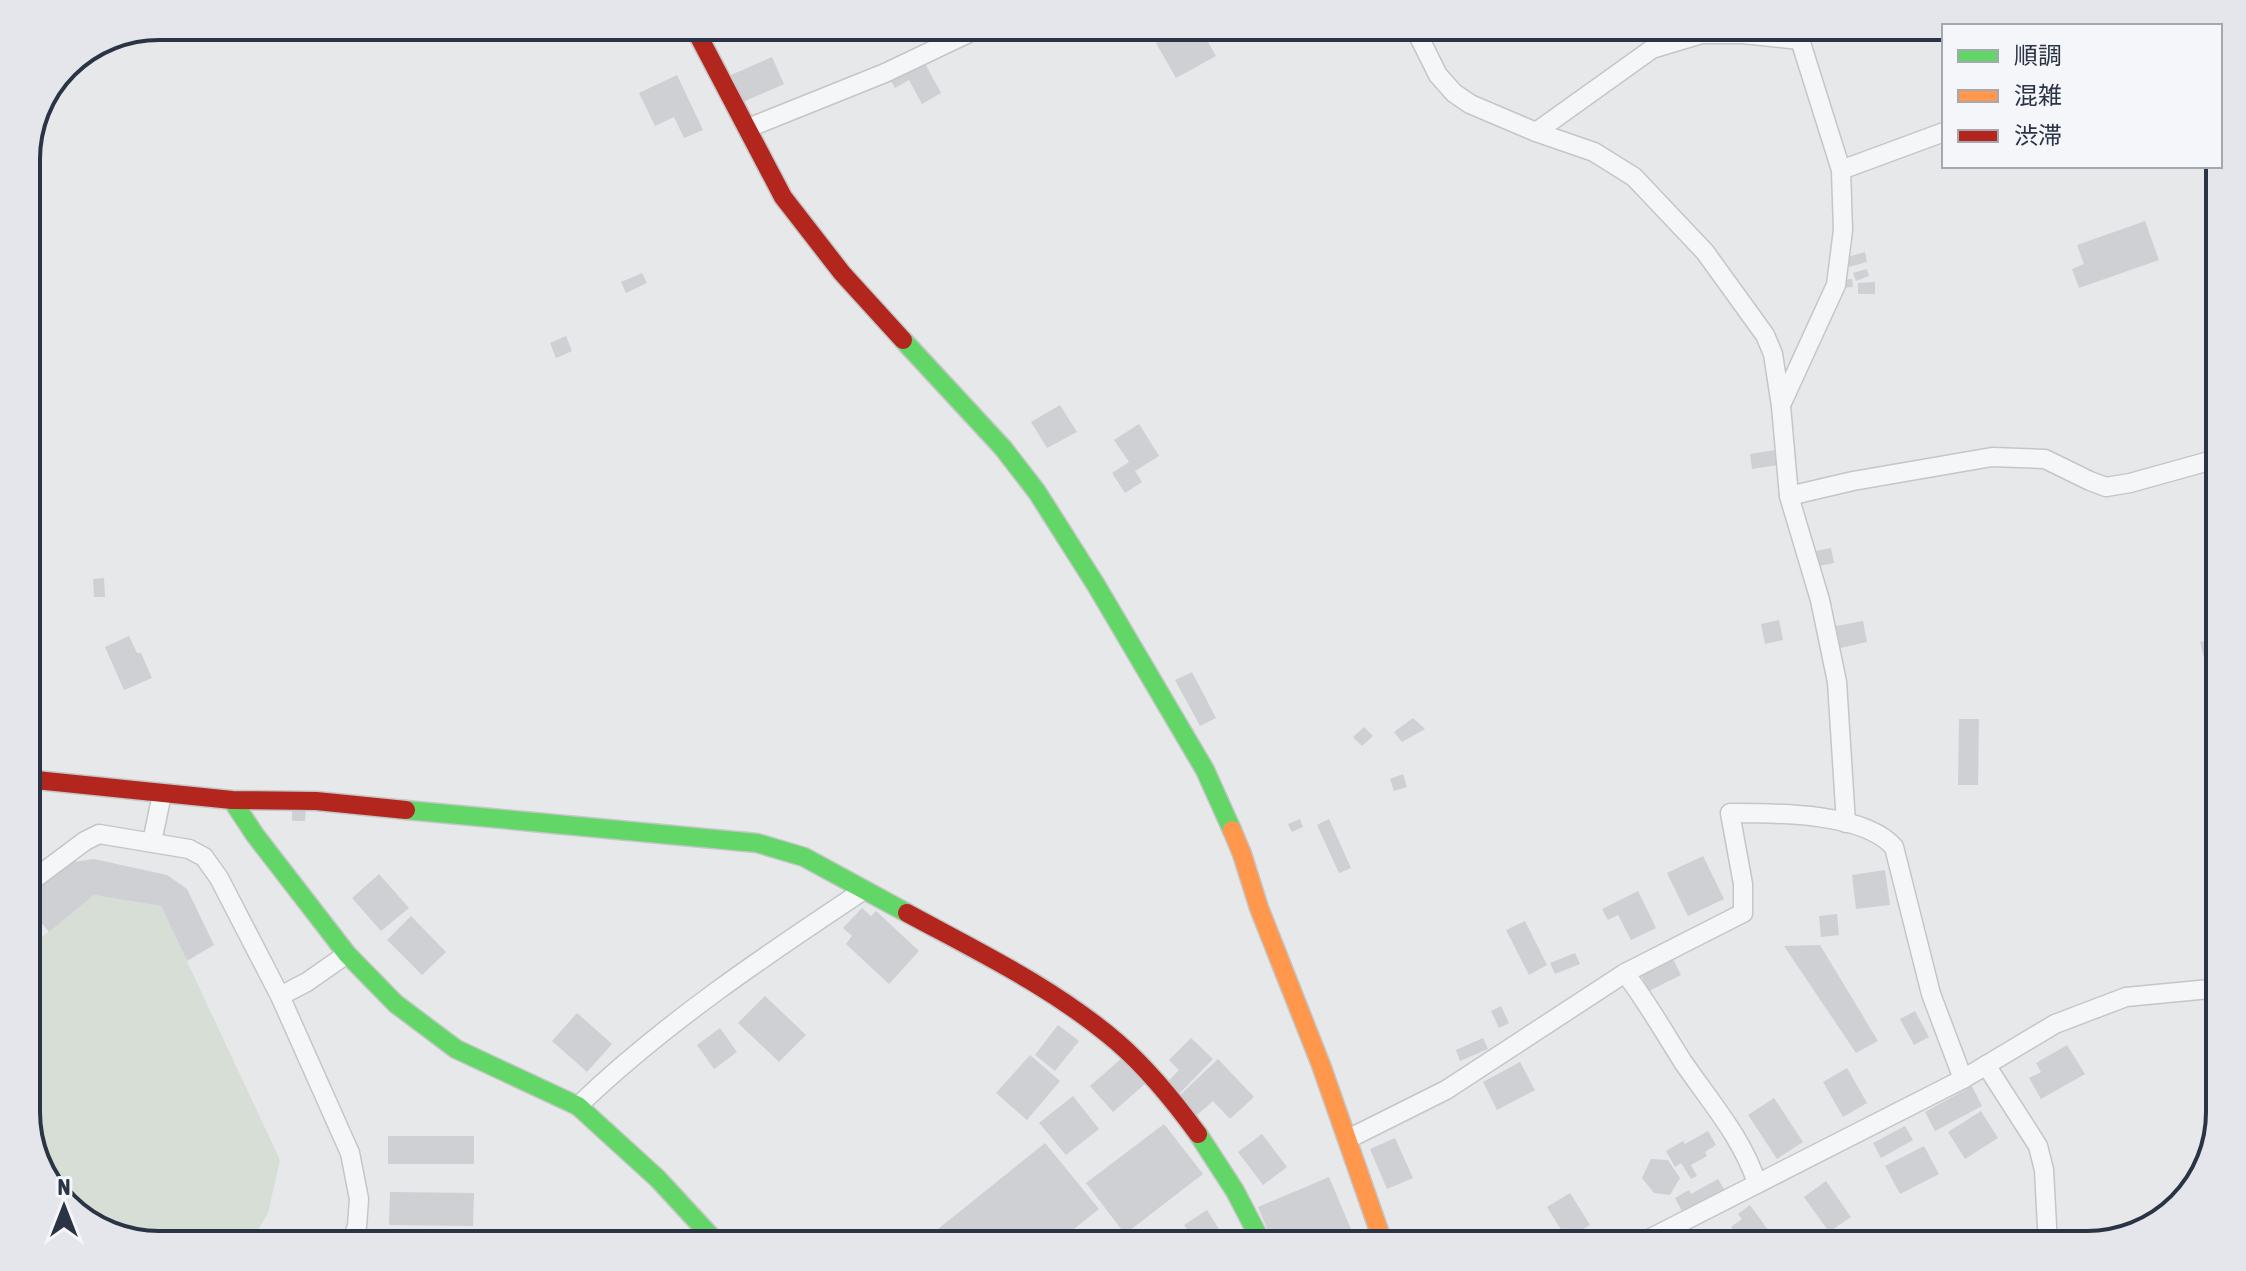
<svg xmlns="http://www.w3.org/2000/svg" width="2246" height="1271" font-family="'Asap Condensed','Noto Sans JP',sans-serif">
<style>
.green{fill:#d6ded6}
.building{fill:#ced0d3}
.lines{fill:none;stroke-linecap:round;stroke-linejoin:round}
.street-casing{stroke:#c4c6c8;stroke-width:21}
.fast-casing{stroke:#c4c6c8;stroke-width:21}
.slow-casing{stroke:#c4c6c8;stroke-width:21}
.jam-casing{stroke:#c4c6c8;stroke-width:21}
.street{stroke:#f5f6f7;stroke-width:18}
.fast{stroke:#63d668;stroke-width:18}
.slow{stroke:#ff974d;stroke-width:18}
.jam{stroke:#b3261e;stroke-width:18}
.rim{fill:none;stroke:#2b3445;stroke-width:4}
</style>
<rect width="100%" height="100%" fill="#e6e8ea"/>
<path class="green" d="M94,895L161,906L280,1160L268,1213L249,1245H159L93,1227L48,1185L26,1120V950Z"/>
<g class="building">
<path d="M1201,30L1216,56L1176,78L1156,43L1181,31Z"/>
<path d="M772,57L784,84L743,102L731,75Z"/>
<path d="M922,58L941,93L922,104L909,80L895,88L889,77Z"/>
<path d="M677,75L703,130L684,138L674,117L655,126L639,93Z"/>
<path d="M2145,221L2159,260L2079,288L2072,269L2084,264L2077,245Z"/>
<path d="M1865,252L1867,262L1849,267L1848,257Z"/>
<path d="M1867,269L1869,276L1856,281L1853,273Z"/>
<path d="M642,273L647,283L626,293L621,282Z"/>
<path d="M1852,279L1853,287L1840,288L1839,280Z"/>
<path d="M1875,282V294H1858V283Z"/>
<path d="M566,336L572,351L556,358L550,343Z"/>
<path d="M1060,405L1077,432L1047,448L1031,422Z"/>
<path d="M1139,424L1159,456L1135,471L1142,482L1125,493L1112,473L1129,462L1114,440Z"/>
<path d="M1775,450L1778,465L1752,469L1750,454Z"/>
<path d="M1831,548L1834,563L1819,566L1816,551Z"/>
<path d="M104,578L105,597H94L93,579Z"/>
<path d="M1779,620L1783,640L1765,644L1761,624Z"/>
<path d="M1863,621L1867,642L1840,648L1836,626Z"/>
<path d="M129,636L137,653H141L152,678L124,690L105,647Z"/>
<path d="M2220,638V659L2205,662L2200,642Z"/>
<path d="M1192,672L1216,718L1200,726L1175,680Z"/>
<path d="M1413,718L1425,729L1402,742L1394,732Z"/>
<path d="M1959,719H1979L1978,785H1958Z"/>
<path d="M1364,727L1373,736L1362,746L1353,737Z"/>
<path d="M1403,774L1407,787L1394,791L1390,779Z"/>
<path d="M292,806L306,807L305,821H292Z"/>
<path d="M1300,819L1303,827L1292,832L1288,824Z"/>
<path d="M1329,819L1351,868L1339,873L1317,825Z"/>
<path d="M1703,856L1724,899L1688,916L1667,873Z"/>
<path d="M94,859L167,875L187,889L214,945L187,961L161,906L94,895L49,932L26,904V894L73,862Z"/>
<path d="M1885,870L1890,905L1856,909L1852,875Z"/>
<path d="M379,874L409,908L381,931L352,898Z"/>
<path d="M1638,891L1656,928L1631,940L1618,915L1608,920L1602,909Z"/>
<path d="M862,908L871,916L876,911L919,951L889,984L846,944L852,936L843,928Z"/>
<path d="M1837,914L1839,935L1821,937L1819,916Z"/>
<path d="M411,916L446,952L422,975L387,940Z"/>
<path d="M1525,921L1547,965L1529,975L1506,930Z"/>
<path d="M1820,945L1878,1041L1856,1053L1784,946Z"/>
<path d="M1575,953L1580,964L1555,974L1550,963Z"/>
<path d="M1673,959L1681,975L1649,991L1641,975Z"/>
<path d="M765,996L806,1035L779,1062L738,1023Z"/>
<path d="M1501,1006L1509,1023L1499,1028L1491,1011Z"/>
<path d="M1915,1011L1929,1037L1914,1045L1900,1019Z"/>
<path d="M577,1013L612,1044L587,1072L552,1041Z"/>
<path d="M1058,1025L1079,1041L1055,1071L1035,1055Z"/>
<path d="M720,1028L737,1052L714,1069L697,1045Z"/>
<path d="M1191,1038L1213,1059L1178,1095L1166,1083L1179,1070L1169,1060Z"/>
<path d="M1483,1038L1488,1049L1460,1061L1456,1050Z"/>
<path d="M2067,1045L2085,1074L2041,1099L2029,1078L2041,1072L2036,1063Z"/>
<path d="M1030,1055L1060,1081L1027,1120L996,1093Z"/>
<path d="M1123,1057L1146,1083L1113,1112L1090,1086Z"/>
<path d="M1218,1059L1254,1097L1230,1119L1213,1101L1197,1115L1179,1096Z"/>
<path d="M1520,1062L1535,1090L1497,1110L1483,1082Z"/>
<path d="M1847,1068L1867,1103L1843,1117L1823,1082Z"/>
<path d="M1972,1086L1982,1106L1935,1131L1925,1112Z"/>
<path d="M1073,1096L1099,1129L1066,1155L1039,1123Z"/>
<path d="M1774,1098L1803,1142L1777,1159L1748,1115Z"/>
<path d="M1981,1111L1998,1138L1965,1159L1948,1132Z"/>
<path d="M1164,1124L1203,1174L1125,1234L1086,1183Z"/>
<path d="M1905,1126L1913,1140L1881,1158L1873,1143Z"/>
<path d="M1708,1131L1716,1145L1705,1152L1707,1156L1691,1165L1697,1176L1691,1179L1681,1163L1675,1167L1666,1151L1683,1141L1685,1144Z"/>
<path d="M1262,1134L1287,1167L1263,1185L1238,1152Z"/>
<rect x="388" y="1136" width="86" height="28"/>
<path d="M1395,1138L1413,1178L1387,1189L1370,1149Z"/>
<path d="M1045,1143L1099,1209L1054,1245H951L938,1229Z"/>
<path d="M1924,1146L1939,1174L1900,1194L1885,1166Z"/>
<path d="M1651,1159L1668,1160L1680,1178L1670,1195L1654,1193L1642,1178Z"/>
<path d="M1329,1177L1353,1234L1325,1245H1274L1258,1207Z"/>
<path d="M1718,1179L1725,1191L1684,1215L1675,1198L1689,1190L1691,1194Z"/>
<path d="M1826,1181L1851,1217L1829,1232L1804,1197Z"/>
<path d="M390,1192L474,1193L473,1226L389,1225Z"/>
<path d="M1570,1193L1590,1225L1567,1239L1547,1207Z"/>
<path d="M1750,1205L1779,1245H1744L1731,1227L1742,1219L1738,1214Z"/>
<path d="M1207,1210L1229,1245H1191L1189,1241L1193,1239L1184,1225Z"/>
<path d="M1710,1234L1717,1245H1693Z"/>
</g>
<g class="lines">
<g class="street-casing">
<g id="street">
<path d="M1415,29L1438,75L1454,93L1470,104L1536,132L1594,152L1634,177L1705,252L1765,335L1773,354L1781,406L1789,496L1820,600L1837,682L1846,823"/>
<path d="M748,128L885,73L971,32"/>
<path d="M1536,132L1652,49L1702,34H1743L1800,40"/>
<path d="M1841,170L1944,132"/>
<path d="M1781,405L1836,285L1843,230L1841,170L1796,27"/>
<path d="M1789,496L1853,481L1992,457L2045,459L2090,481L2106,487L2130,483L2220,458"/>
<path d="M152,842L162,794"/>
<path d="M26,885L85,841L99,834L189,849L204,857L219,878L280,996L350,1153L359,1199L357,1226L351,1245"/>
<path d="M1625,973C1647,1002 1664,1032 1683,1062C1709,1100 1744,1140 1757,1184"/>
<path d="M280,996L307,982L347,954"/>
<path d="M1986,1065L2038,1146L2044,1170L2048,1245"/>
<path d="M578,1106C663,1024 766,955 864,890"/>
<path d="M1348,1139L1446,1090L1625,973L1743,913V884L1730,813C1774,813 1863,812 1894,847L1931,994L1963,1079"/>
<path d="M1637,1245L1963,1079L2055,1024L2126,997L2220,988"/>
</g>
</g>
<g class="fast-casing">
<g id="fast">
<path d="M903,340L1003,448L1037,492L1096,585L1205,770L1232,830"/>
<path d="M232,800L255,835L347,954L396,1004L456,1049L578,1106L658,1179L719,1245"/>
<path d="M406,810L757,843L804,857L907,913"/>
<path d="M1198,1134L1235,1191L1263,1245"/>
</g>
</g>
<g class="slow-casing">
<path id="slow" d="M1232,830L1242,854L1259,908L1321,1065L1384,1245"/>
</g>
<g class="jam-casing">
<g id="jam">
<path d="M697,33L783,197L842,273L903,340"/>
<path d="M26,779L232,800L316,801L406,810"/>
<path d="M907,913C979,952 1054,988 1117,1042C1148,1069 1174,1101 1198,1134"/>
</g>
</g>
<use href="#street" class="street"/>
<use href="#fast" class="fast"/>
<use href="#slow" class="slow"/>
<use href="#jam" class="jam"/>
</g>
<path d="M0 0H2246V1271H0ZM159 40H2087A119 119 0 0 1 2206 159V1112A119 119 0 0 1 2087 1231H159A119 119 0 0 1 40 1112V159A119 119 0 0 1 159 40Z" fill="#e4e6eb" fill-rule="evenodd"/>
<path class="rim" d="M159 40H2087A119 119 0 0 1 2206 159V1112A119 119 0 0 1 2087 1231H159A119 119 0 0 1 40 1112V159A119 119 0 0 1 159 40Z"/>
<rect x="1942" y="24" width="280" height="144" fill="#f4f6f9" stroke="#a4a8b1" stroke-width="2"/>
<rect x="1958" y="50" width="40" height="12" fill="#63d668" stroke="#a4a8b1" stroke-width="2"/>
<text x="2014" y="64" font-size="24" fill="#2b3445">順調</text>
<rect x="1958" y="90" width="40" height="12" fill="#ff974d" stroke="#a4a8b1" stroke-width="2"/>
<text x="2014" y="104" font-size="24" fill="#2b3445">混雑</text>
<rect x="1958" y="130" width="40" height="12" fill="#b3261e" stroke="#a4a8b1" stroke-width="2"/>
<text x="2014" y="144" font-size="24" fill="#2b3445">渋滞</text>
<g transform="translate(64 1207)" stroke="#f4f6f9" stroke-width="6" paint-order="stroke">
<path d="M0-6L14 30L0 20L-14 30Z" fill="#2b3445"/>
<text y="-12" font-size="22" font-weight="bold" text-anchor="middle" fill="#2b3445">N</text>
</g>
</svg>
